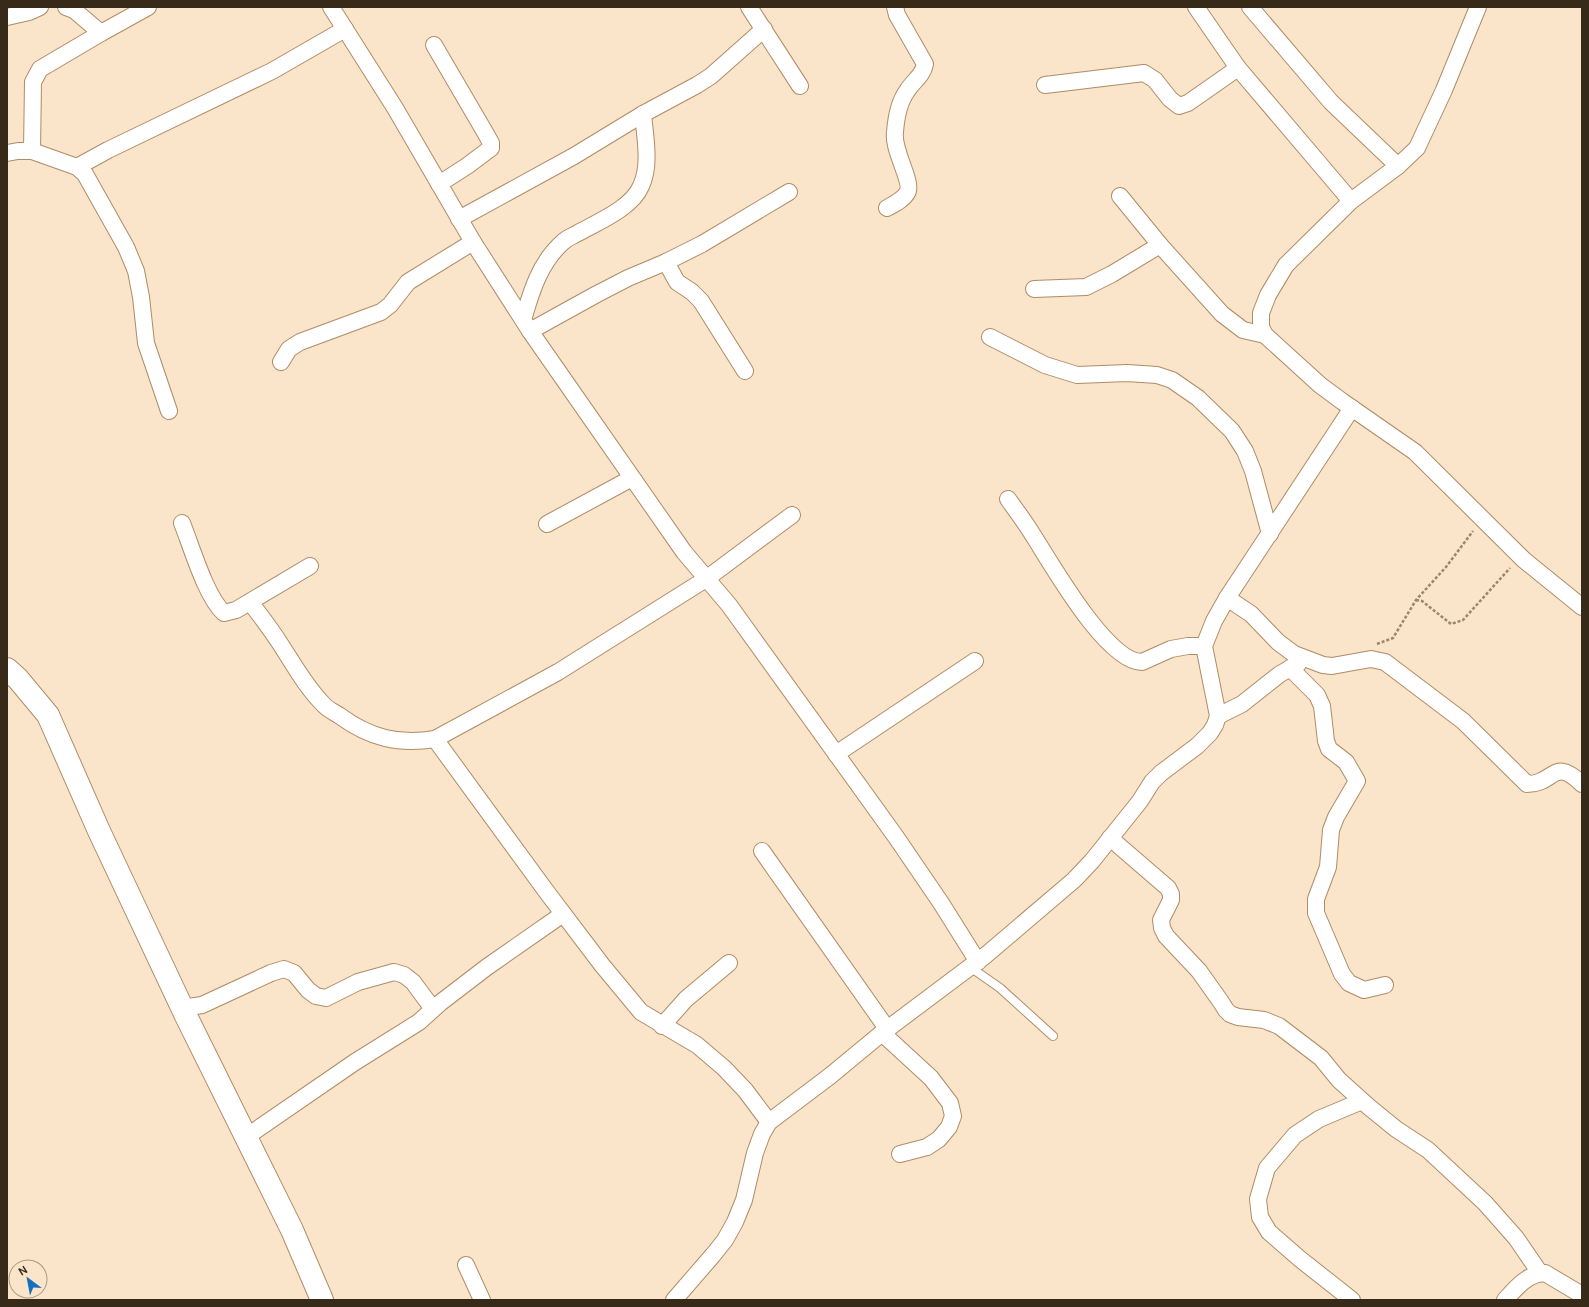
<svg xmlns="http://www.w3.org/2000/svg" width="1589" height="1307" font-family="'DM Sans',sans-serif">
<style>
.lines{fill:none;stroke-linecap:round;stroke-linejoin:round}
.lane-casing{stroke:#af8c64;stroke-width:10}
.street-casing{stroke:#af8c64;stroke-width:18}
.secondary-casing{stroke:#af8c64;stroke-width:24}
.path{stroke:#988670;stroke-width:2.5;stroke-dasharray:3 2;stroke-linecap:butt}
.lane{stroke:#fff;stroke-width:8}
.street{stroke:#fff;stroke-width:16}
.secondary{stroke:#fff;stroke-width:22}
</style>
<rect width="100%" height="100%" fill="#fae4ca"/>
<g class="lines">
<g class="lane-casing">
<path id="lane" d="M970,967L1000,988L1053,1036"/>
</g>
<g class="street-casing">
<g id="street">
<path d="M66,7L74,10L101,33"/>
<path d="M331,7L395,108L473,242L530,331L684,552L729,605L896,837L941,903L978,962"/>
<path d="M749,7L800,86"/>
<path d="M1196,7L1238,68L1351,201"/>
<path d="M1250,7L1331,102L1398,166"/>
<path d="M1478,7L1444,90L1417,148L1398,166L1351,201L1286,265L1268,295L1261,313V327L1265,335L1320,385L1343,402L1415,452L1524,560L1582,607"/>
<path d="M7,17L29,12L40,7"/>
<path d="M434,45L486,134L491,143V148L467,166L439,184"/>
<path d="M1045,85L1144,73L1155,80L1170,99L1179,106L1188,103L1238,68"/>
<path d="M32,151L33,82L40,69L101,33L148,7"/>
<path d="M7,153L18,151H32L77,167L85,174L126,247L136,271L141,297L146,343L169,411"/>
<path d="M77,167L108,150L272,71L345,29"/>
<path d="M1120,196L1160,245L1222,314L1243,330L1265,335"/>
<path d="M887,208C894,204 903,200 907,193C914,183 892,150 895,132C896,119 899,102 907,91C913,81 923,76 925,64L897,15L895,7"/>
<path d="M459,219L574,156L643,114L697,85L711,76L764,29"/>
<path d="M666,262L677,282L692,292L701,301L745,371"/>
<path d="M1034,289L1086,287L1112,274L1160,245"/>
<path d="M523,320C531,292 540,262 563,242C567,238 573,236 578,233C598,222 632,208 641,186C651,165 645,137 643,114"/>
<path d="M530,331L597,294L628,278L666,262L702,244L789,192"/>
<path d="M990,337L1045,365L1077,375L1127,373L1157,375L1172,380L1198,398L1232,431L1245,451L1253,471L1270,534"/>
<path d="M281,362L289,349L300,342L381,312L390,305L408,282L473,242"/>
<path d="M1008,499C1016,510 1024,521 1031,532C1050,561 1106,662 1142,662L1171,649L1188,646H1204"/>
<path d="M182,523C192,548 206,597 224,613L236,610L310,566"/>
<path d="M547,524L632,478"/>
<path d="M1227,598L1251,614L1278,642L1294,654L1323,665L1332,666L1371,659L1385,662L1463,721L1527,784C1555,784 1553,756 1582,784"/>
<path d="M250,602C260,615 270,628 279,642C293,663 305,686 323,704C327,709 334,712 340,716C370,738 399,745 435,739L558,672L706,579L792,515"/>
<path d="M1290,668L1317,695L1322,706L1326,741L1329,749L1346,762L1357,781L1336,817L1331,830L1328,867L1316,899V913L1342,974L1349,983L1364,990L1385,985"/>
<path d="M1218,716L1242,704L1280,674L1298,664"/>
<path d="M435,739L546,891L602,965L641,1012L697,1045L724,1068L745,1090L769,1122"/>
<path d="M836,754L975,661"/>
<path d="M1110,838L1168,888L1171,894V900L1161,920L1162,928L1166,936L1199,971L1221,1002L1226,1010L1230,1014L1238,1017L1264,1020L1279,1026L1321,1058L1339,1080L1369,1107L1396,1129L1428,1150L1485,1203L1516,1238L1540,1273"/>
<path d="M762,851L888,1030"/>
<path d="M182,1008L202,1005L271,973L284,969L294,973L308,990L316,996L326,998L358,982L394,972L404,975L413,982L433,1009"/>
<path d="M662,1026L686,999L729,963"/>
<path d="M882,1033L931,1078L950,1103L953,1116L949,1127L939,1139L927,1147L900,1154"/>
<path d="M246,1137L355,1062L419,1022L440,1003L487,967L563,914"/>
<path d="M466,1265L482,1300"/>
<path d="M674,1300L713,1255L725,1240L735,1222L744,1200L755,1153L762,1134L769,1122L830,1076L882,1033L986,955L1074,880L1092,861L1140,801L1152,782L1161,773L1197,746L1210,733L1215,725L1218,716L1204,646L1214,621L1227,598L1352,408"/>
<path d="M1352,1300L1300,1259L1269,1232L1260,1217L1258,1199L1267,1168L1295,1135L1319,1119L1362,1101"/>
<path d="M1505,1300C1515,1289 1528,1273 1545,1273L1582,1295"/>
</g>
</g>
<g class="secondary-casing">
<path id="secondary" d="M7,669L18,679L48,715L99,831L186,1016L292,1230L322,1300"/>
</g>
<g class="path">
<path d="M1416,600L1422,601L1451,624L1463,620L1510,568"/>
<path d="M1377,644L1393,638L1416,600L1446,567L1473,531"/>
</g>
<use href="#lane" class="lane"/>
<use href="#street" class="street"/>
<use href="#secondary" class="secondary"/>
</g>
<rect width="1589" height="1307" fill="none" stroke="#382a19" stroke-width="16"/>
<g transform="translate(28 1279) rotate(328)"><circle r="19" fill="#fae4ca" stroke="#ac9a83"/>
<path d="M0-3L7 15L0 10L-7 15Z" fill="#1670bd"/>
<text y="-6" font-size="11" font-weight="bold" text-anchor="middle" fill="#382a19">N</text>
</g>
</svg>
